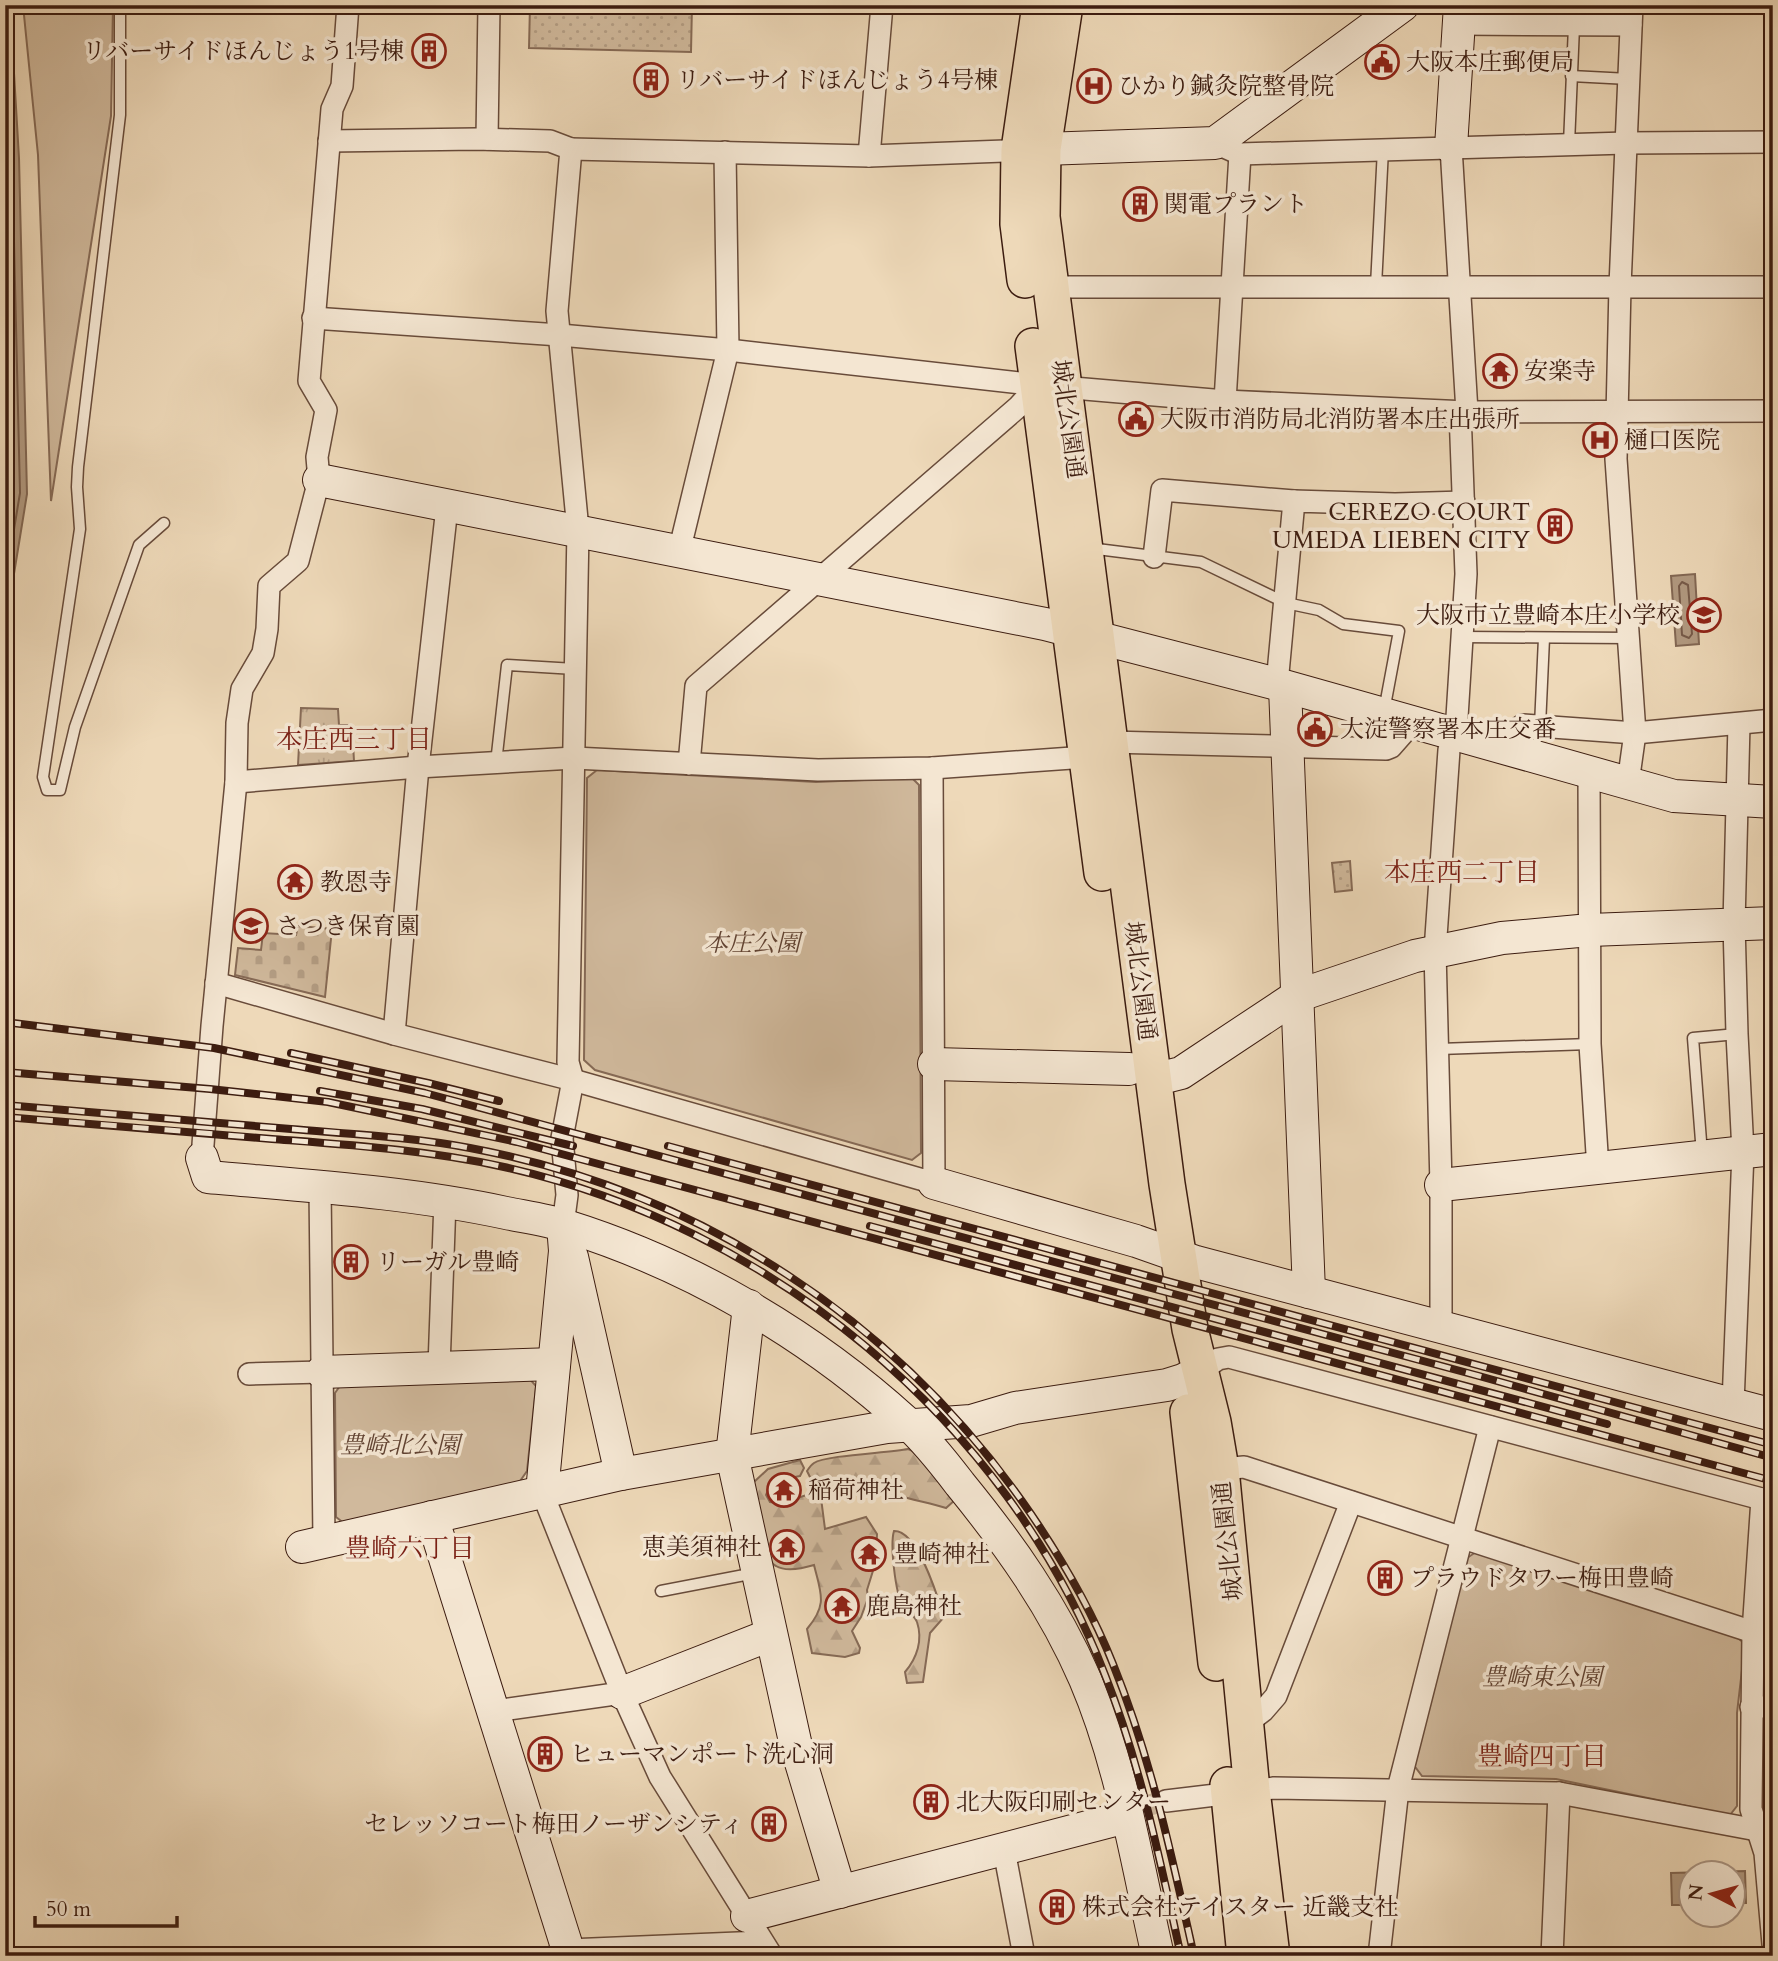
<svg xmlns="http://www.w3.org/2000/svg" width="1778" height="1961" font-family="Cardo,'Noto Serif JP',serif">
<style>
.grass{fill:url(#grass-tufts);stroke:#866a56;stroke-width:2}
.forest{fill:url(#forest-firs);stroke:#866a56;stroke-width:2}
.cemetery{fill:url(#cemetery-stones);stroke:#866a56;stroke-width:2}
.park{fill:#d0b99c;stroke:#866a56;stroke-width:2}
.garden{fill:url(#garden-dots);stroke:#866a56;stroke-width:2}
.water{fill:#b19980;stroke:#826753;stroke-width:2}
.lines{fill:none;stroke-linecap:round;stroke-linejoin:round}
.shore{stroke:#765a48;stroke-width:2}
.street-tunnel{stroke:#cab397;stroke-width:21;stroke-dasharray:21 10;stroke-linecap:butt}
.lane-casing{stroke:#684b3a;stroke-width:13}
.street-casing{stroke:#684b3a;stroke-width:24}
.secondary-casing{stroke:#3c1c10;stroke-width:34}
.primary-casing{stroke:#3c1c10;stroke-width:38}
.lane{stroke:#f4e6d2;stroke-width:10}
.street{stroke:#f4e6d2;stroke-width:21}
.secondary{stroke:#f4e6d2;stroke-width:32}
.primary{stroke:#eed9b9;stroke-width:35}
.rail-casing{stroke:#3c1c10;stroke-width:8}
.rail{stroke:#f4e6d2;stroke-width:5;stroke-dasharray:16;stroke-linecap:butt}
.labels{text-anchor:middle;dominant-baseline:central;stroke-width:7;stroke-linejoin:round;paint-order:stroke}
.poi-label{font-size:24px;fill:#3c1c10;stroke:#f4e6d2;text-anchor:start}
.street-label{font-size:24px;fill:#3c1c10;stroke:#f4e6d2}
.park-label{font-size:24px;font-style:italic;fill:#614333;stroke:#f4e6d2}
.neighbourhood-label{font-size:26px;fill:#7a1f14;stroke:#f4e6d2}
</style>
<defs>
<pattern id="grass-tufts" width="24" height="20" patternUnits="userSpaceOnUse" patternTransform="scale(1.75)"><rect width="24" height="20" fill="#d0b99c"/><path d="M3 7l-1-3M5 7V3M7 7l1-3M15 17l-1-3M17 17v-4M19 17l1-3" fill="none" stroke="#b49e85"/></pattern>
<pattern id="forest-firs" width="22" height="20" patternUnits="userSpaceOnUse" patternTransform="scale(1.75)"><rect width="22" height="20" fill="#d0b99c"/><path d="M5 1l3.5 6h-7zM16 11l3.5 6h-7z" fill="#b49e85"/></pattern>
<pattern id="cemetery-stones" width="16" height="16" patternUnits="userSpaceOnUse" patternTransform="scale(1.75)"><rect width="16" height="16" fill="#d0b99c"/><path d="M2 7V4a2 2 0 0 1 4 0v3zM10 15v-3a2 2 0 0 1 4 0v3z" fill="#b49e85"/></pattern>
<pattern id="garden-dots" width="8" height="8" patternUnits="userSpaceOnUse" patternTransform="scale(1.75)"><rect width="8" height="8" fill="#d0b99c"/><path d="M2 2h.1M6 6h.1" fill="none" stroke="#b49e85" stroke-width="1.8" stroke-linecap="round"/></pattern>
</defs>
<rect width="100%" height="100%" fill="#eed9b9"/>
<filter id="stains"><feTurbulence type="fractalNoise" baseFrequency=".00286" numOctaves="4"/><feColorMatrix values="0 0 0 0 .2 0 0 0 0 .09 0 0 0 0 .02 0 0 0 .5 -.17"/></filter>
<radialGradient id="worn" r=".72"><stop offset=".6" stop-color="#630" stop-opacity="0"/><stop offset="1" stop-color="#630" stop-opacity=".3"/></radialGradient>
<path class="grass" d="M301,708L338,709L339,725H352L354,761L298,765Z"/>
<g class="forest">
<path d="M908,1449L918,1453L955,1500L946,1508C921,1500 892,1498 871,1482L850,1490L813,1483L807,1471C809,1468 811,1465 814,1463C826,1455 888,1453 908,1449Z"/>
<path d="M800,1460L804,1468L800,1476C785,1479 771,1479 766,1495L770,1502L786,1504L794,1499L813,1493L821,1498L825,1529L866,1517L877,1534L876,1561L867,1590L868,1598L861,1617L852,1631L860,1648L859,1653L845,1657L812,1653L807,1629C828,1604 821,1594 814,1565C804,1568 786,1572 776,1566C761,1558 753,1498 754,1482L768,1469Z"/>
<path d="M894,1531C918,1530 938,1598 944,1617L930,1633L923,1682L907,1683L905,1672C917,1658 923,1640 917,1622C915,1615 906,1612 903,1606C895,1593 890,1544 894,1531Z"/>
</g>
<path class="cemetery" d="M298,926L332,929L325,997L235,975L238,948L261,950L263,933L296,935Z"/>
<g class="park">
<path d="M23,5H113L111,116L51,501L38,155Z"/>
<path d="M1507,5H1620V12L1611,19H1507Z"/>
<path d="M597,770L816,782L912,778L919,785L921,1153L912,1160L595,1070L584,1060L587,778Z"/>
<path d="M528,1377L536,1386L527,1471L518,1484L345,1524L336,1517L335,1393L342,1383Z"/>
<path d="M1479,1550L1732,1633L1745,1644L1737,1713V1806L1730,1815L1556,1779L1422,1776L1413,1764L1467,1558Z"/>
</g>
<g class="garden">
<path d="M530,5H692L691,52L529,48Z"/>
<path d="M1350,861L1352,890L1335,892L1332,863Z"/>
</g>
<g class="water">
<path d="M5,5H10L19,158L27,494L5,629Z"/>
<path d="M1695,574L1699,644L1676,646L1671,576Z"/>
<path d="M1745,1871L1746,1903H1733L1732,1874H1690V1905H1672L1671,1873Z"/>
</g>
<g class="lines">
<g class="shore">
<path d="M5,45L12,158L20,493L5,584"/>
<path d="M5,253L11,493L5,528"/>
<path d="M1682,582L1688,585L1692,634L1689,638L1682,635L1679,586Z"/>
</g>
<path class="street-tunnel" d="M1137,1808L1166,1801"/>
<g class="lane-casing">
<g id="lane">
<path d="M120,5V115L78,467L77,487L80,529L43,777L47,790H60L75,727L139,545L164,523"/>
<path d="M1571,76L1629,79"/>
<path d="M1569,144L1574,26"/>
<path d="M1376,286L1383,149"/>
<path d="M1089,548L1201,562L1286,603L1319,610L1343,624L1399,631L1384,711"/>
<path d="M1462,637L1629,638"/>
<path d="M1540,726L1544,638"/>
<path d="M496,763L507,665L575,669"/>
<path d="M1439,1049L1590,1044"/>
<path d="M1702,1154L1693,1038L1737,1034"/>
<path d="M661,1591L755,1573"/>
</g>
</g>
<g class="street-casing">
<g id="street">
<path d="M1458,24L1631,25"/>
<path d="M487,139L489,5"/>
<path d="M329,141L477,139L550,141L571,149L557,311L578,530L568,1062L573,1080L562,1138L567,1195L563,1225"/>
<path d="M1215,143L1240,154L1626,143L1773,142"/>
<path d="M1451,147L1467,412"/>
<path d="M571,149L869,156L1031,150"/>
<path d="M869,156L882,5"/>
<path d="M1050,287H1773"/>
<path d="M313,318L560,335L728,350L1038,385L1225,401L1467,412L1773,411"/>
<path d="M1225,401L1240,154"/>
<path d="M679,552L728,350L725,152"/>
<path d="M1154,557L1162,490L1294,501"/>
<path d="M1277,684L1294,501L1395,504L1464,502"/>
<path d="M1109,742L1386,749L1391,747L1413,722"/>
<path d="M1494,745L1523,725L1635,733L1773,720"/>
<path d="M689,764L696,686L1018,407L1038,385"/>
<path d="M1589,773L1590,1044L1598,1169"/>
<path d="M236,782L418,767L574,758L818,770L932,768L1086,757"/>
<path d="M1628,783L1635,733L1616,459L1620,286L1632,5"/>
<path d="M216,983L394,1034L573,1080L934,1183L932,768"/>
<path d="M394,1034L418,767L447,507"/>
<path d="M202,1158L212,1026L236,782L237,723L242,689L263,653L267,629L269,586L298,561L319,480L317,457L326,410L309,381L332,109L342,86L348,5"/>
<path d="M320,1187L324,1541"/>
<path d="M1441,1325V1185L1435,951L1449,750L1456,733L1466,574L1460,411"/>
<path d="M439,1367L445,1201"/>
<path d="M1199,1372L1218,1359L1229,1357L1773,1502"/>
<path d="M249,1374L322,1372"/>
<path d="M1733,1404L1743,1152L1737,1034L1734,924L1739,724"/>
<path d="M1221,1469L1244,1467L1753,1632"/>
<path d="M542,1492L622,1693L660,1777L772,1956"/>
<path d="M1762,1499L1753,1632L1751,1809L1765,1853L1773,1944"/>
<path d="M1751,1707H1773"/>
<path d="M494,1711L622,1693"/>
<path d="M1246,1724L1263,1711L1276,1696L1351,1502"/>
<path d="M1166,1801L1274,1788L1559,1793L1757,1830H1773"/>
<path d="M1004,1850L1024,1956"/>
<path d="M568,1950L762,1942"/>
<path d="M1379,1956L1398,1789L1490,1427"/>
<path d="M1552,1956L1559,1793"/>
</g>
</g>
<g class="secondary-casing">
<g id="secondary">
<path d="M1451,147L1460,5"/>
<path d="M1043,149L1215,143L1403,5"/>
<path d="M319,480L1045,624L1277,684L1674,796L1773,802"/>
<path d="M1285,687L1309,1292"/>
<path d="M934,1064L1129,1069"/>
<path d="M1153,1080L1181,1073L1297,996L1415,956L1502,938L1590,930L1773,923"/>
<path d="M202,1158L208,1177C308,1186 408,1192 506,1213C526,1217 547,1220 566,1226C691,1265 809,1334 906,1422C926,1440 944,1463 960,1484C1009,1544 1054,1607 1085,1679C1122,1765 1137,1864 1158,1956"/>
<path d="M934,1183L1136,1241L1196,1262L1773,1415"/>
<path d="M1441,1185L1773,1149"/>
<path d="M572,1257L621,1474"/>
<path d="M749,1306L732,1455L796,1746L840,1892"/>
<path d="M322,1372L554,1364"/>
<path d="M542,1492L565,1251L563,1225"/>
<path d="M432,1517L568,1950L562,1956"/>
<path d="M302,1547L621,1474L887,1427L971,1421L1015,1408L1167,1385L1183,1380L1199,1372"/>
<path d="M622,1693L770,1635"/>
<path d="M747,1916L1126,1817"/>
</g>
</g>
<g class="primary-casing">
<g id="primary">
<path d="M1065,5L1043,149L1042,217L1167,1184L1190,1329L1213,1422L1221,1469L1252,1790L1272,1956"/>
<path d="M1025,280L1018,224L1019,150L1040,5"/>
<path d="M1033,346L1102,873"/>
<path d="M1188,1412L1216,1663"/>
<path d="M1228,1785L1245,1956"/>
</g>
</g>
<use href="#lane" class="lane"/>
<use href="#street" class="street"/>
<use href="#secondary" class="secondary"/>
<use href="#primary" class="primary"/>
<g class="rail-casing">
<g id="rail">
<path d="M5,1022L214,1048L425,1093L1479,1376L1773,1458"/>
<path d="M291,1053L428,1083L499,1101"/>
<path d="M5,1072L210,1089L328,1102L517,1142L1773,1481"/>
<path d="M320,1091L422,1109L573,1146"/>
<path d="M5,1105C100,1113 196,1121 291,1129C350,1134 411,1137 470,1148C700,1191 899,1321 1031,1514C1063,1561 1092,1611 1113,1664C1151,1758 1172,1857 1194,1956"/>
<path d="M5,1117C94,1124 183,1131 272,1139C350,1145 428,1150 504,1167C769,1226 1007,1420 1105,1675C1141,1766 1160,1861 1181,1956"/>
<path d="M668,1146L1773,1445"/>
<path d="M870,1226L1607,1424"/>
</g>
</g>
<use href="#rail" class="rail"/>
</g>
<defs>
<g id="building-ring" transform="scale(1.75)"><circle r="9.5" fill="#f4e6d2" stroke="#8f2418" stroke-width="1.5"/><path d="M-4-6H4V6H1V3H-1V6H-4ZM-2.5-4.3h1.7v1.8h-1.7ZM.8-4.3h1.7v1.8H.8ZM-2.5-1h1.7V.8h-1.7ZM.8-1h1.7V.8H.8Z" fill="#8f2418"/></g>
<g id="civic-ring" transform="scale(1.75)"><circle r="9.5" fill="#f4e6d2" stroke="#8f2418" stroke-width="1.5"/><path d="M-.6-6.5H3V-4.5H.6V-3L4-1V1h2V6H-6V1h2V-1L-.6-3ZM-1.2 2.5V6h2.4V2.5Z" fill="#8f2418"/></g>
<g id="hospital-ring" transform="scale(1.75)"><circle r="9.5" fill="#f4e6d2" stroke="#8f2418" stroke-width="1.5"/><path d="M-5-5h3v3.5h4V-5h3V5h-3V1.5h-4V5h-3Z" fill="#8f2418"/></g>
<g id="temple-ring" transform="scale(1.75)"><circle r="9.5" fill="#f4e6d2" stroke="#8f2418" stroke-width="1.5"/><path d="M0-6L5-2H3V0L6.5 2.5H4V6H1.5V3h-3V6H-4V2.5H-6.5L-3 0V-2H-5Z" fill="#8f2418"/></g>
<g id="school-ring" transform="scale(1.75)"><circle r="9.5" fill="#f4e6d2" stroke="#8f2418" stroke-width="1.5"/><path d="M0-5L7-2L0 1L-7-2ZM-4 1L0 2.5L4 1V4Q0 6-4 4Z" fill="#8f2418"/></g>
</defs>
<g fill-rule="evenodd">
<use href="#building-ring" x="429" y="51"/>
<use href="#civic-ring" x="1382" y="62"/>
<use href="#building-ring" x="651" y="80"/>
<use href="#hospital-ring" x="1094" y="86"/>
<use href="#building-ring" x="1140" y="204"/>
<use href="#temple-ring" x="1500" y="371"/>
<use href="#civic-ring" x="1136" y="419"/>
<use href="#hospital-ring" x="1600" y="440"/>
<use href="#building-ring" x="1555" y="526"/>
<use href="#school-ring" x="1704" y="615"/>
<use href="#civic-ring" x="1315" y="729"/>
<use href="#temple-ring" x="295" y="882"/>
<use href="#school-ring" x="251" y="926"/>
<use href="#building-ring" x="351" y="1262"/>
<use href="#temple-ring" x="784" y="1490"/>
<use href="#temple-ring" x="787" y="1547"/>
<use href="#temple-ring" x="869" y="1554"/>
<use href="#building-ring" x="1385" y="1578"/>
<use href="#temple-ring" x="842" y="1606"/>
<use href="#building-ring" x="545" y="1754"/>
<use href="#building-ring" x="931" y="1802"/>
<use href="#building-ring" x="769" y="1824"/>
<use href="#building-ring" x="1057" y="1907"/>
</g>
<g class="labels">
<g class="poi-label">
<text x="404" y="51" text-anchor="end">リバーサイドほんじょう1号棟</text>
<text x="1406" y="62">大阪本庄郵便局</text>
<text x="676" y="80">リバーサイドほんじょう4号棟</text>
<text x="1118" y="86">ひかり鍼灸院整骨院</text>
<text x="1164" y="204">関電プラント</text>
<text x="1524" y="371">安楽寺</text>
<text x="1160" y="419">大阪市消防局北消防署本庄出張所</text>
<text x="1624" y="440">樋口医院</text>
<text x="1530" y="512" text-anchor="end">CEREZO COURT<tspan x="1530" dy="28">UMEDA LIEBEN CITY</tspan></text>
<text x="1680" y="615" text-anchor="end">大阪市立豊崎本庄小学校</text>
<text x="1340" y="729">大淀警察署本庄交番</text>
<text x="320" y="882">教恩寺</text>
<text x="276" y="926">さつき保育園</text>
<text x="376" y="1262">リーガル豊崎</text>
<text x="808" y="1490">稲荷神社</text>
<text x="762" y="1547" text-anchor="end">恵美須神社</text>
<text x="894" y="1554">豊崎神社</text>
<text x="1410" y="1578">プラウドタワー梅田豊崎</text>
<text x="866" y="1606">鹿島神社</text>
<text x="570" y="1754">ヒューマンポート洗心洞</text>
<text x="956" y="1802">北大阪印刷センター</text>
<text x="744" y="1824" text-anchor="end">セレッソコート梅田ノーザンシティ</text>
<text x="1082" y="1907">株式会社テイスター 近畿支社</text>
</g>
<g class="street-label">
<text transform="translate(1068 419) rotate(82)">城北公園通</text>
<text transform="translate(1140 981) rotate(83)">城北公園通</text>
<text transform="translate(1228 1541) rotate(-96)">城北公園通</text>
</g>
<g class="park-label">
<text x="752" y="943">本庄公園</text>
<text x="400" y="1445">豊崎北公園</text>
<text x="1542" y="1677">豊崎東公園</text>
</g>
<g class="neighbourhood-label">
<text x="354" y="739">本庄西三丁目</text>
<text x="1462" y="872">本庄西二丁目</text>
<text x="410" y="1548">豊崎六丁目</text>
<text x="1542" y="1756">豊崎四丁目</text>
</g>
</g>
<rect width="1778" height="1961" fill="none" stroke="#eed9b9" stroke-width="28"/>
<rect x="7" y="7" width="1764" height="1947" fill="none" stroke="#3c1c10" stroke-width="3.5"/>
<rect x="14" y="14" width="1750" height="1933" fill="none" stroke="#3c1c10" stroke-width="2"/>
<g transform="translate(1712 1894) rotate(276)"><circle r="33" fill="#f4e6d2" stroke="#aa9584" stroke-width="2"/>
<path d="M0-5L12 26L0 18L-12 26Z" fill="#8f2418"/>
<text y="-10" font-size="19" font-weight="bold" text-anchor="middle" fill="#3c1c10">N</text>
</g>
<path d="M35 1916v10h142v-10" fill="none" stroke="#3c1c10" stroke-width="3.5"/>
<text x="46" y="1916" font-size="21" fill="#3c1c10" stroke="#f4e6d2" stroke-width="5" paint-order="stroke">50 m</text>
<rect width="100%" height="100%" filter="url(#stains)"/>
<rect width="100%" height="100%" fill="url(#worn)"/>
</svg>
